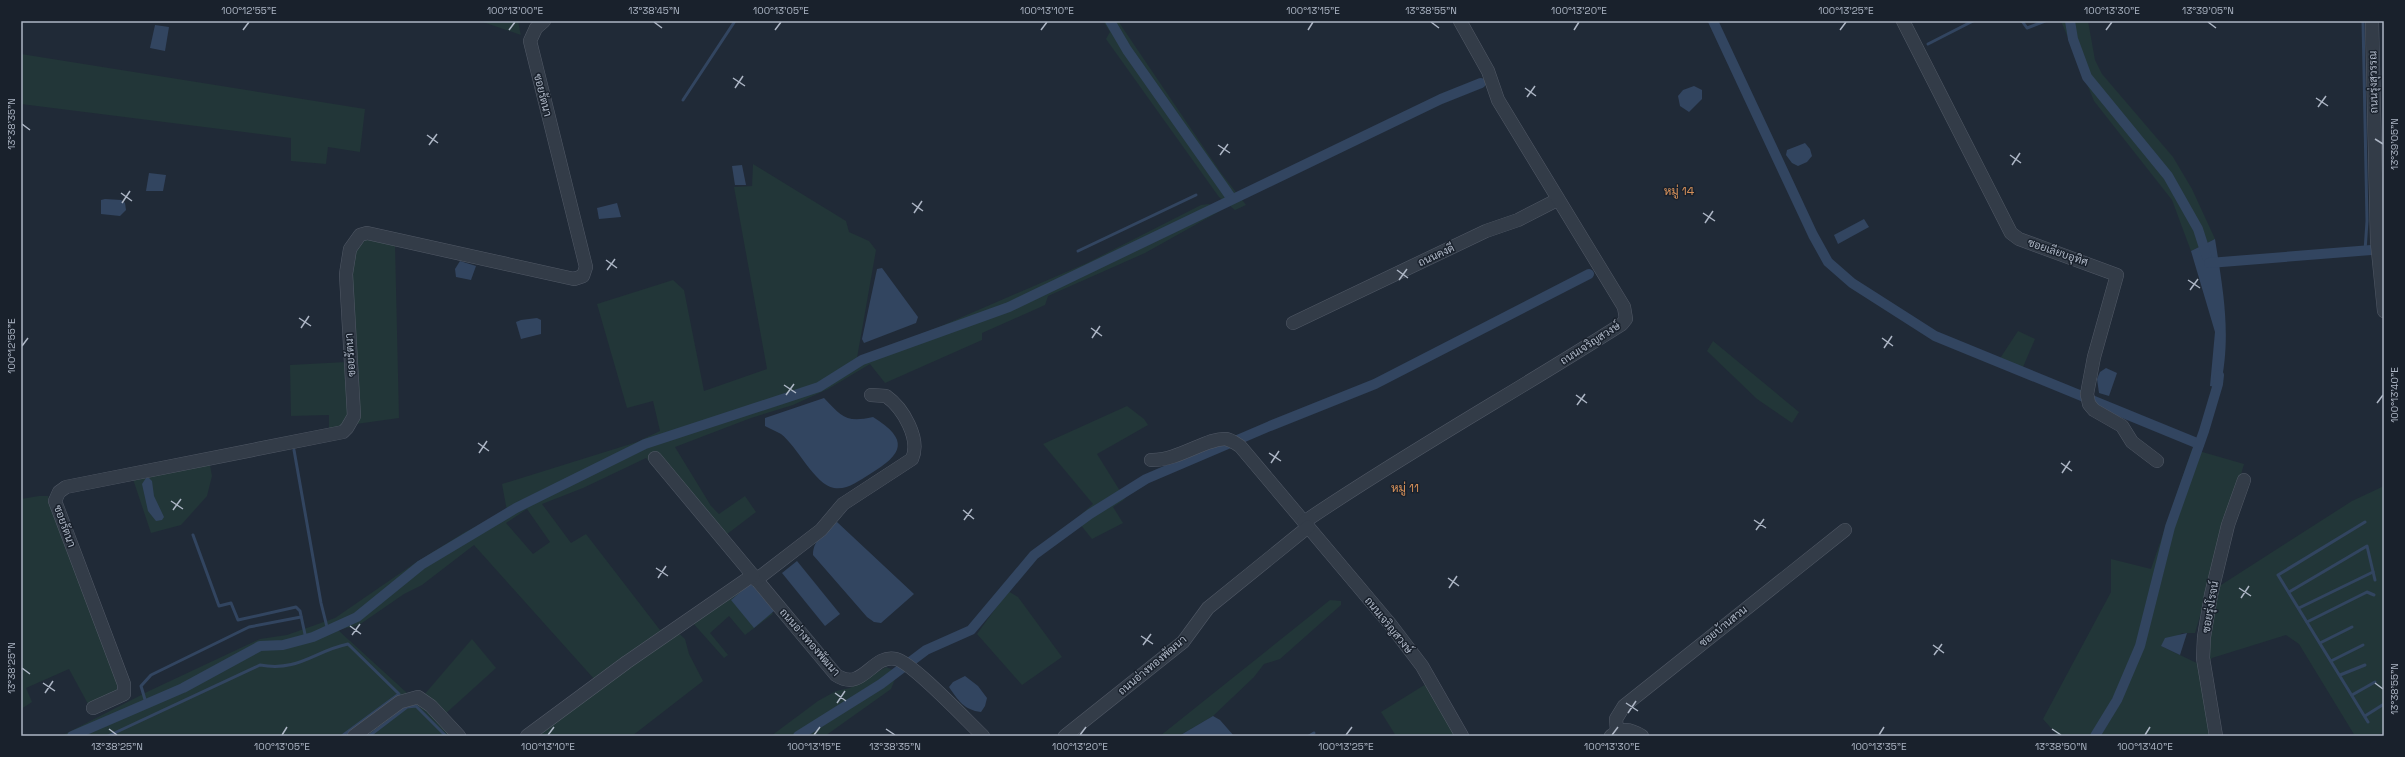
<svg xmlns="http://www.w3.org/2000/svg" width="2405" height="757" font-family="'Space Grotesk',Sarabun,sans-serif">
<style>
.green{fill:#223638;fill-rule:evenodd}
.water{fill:#324560}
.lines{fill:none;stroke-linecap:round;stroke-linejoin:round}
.stream{stroke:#324560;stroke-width:3}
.canal{stroke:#324560;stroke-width:10}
.minor-casing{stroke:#515966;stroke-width:14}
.minor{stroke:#333c48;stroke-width:13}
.ticks{fill:none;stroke:#adb6c5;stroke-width:1.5}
.labels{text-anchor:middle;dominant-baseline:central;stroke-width:3;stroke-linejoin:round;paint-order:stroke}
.street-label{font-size:11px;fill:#adb6c5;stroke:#19212c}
.neighbourhood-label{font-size:12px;fill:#d48f59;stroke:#19212c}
.neatline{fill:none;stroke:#adb6c5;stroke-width:1.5}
.ticks-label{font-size:10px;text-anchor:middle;fill:#adb6c5}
</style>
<rect width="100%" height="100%" fill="#202a37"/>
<g class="green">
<path d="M480,21H518L521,36V35Z"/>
<path d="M1103,21H1118L1221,173L1246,205L1235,210L1219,197L1106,39L1110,32Z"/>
<path d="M2061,21H2088L2095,60L2102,74L2173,157L2192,189L2215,239L2191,251L2172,200L2094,101Z"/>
<path d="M21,54L365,109L360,152L328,147L326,164L291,161V138L21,104Z"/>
<path d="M753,164L846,221L849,232L869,241L876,250L857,358L939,327L1087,263L1201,205L1209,204L1220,211L1145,253L1048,296L1045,305L982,333V340L885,383L870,364L828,389L793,405L751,418L675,447L711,506L719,514L745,496L756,512L718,541L646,458L583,488L542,504L571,543L586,534L660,630L670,625L685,639L689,654L703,681L632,736H521L595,680L474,545L422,585L404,594L359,625L338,630L452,734L450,736H61L149,691L260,639L287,635L335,618L415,563L465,532L507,511L502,484L637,442L660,431L653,401L627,408L597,304L673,280L684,290L704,391L767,369L734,187L752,186ZM527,509L550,542L533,554L506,523Z"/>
<path d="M366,239L395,245L399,418L356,424L350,274L354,253Z"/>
<path d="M2018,331L2035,339L2023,367L1999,360Z"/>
<path d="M1713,341L1799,412L1792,423L1757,399L1707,351Z"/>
<path d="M346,362L351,418L346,425L329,429V415L291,416L290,365Z"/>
<path d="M1127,406L1144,419L1148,425L1097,454L1125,499L1113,507L1123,523L1092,539L1076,519L1093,504L1043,444Z"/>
<path d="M2192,449L2244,464L2207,594L2352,501L2384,486V732L2376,736H2355L2299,644L2286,635L2212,658L2209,662L2206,596L2195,633H2182L2161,646L2201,665L2211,736H2058L2043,719L2111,592V559L2151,569Z"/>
<path d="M209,460L212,476L207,496L181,525L151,533L133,479Z"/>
<path d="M39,496H48L120,689L88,704L69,669L26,688L32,702L21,709V499Z"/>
<path d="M749,580L773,614L745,635L729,616L710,633L728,655L724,658L692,622Z"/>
<path d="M1008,591L1018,597L1062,657L1022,685L977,634Z"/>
<path d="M1330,600L1341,601V605L1280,659L1264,664L1254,677L1213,716L1179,736H1160Z"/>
<path d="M472,639L496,668L444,715L424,695Z"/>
<path d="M886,667L898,672L891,689L825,736H771L818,701L836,691L850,688Z"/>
<path d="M1426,684L1459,736H1396L1381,712Z"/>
</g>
<g class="water">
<path d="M155,25L169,27L165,51L150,48Z"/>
<path d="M1694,86L1702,90V99L1689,112L1680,106L1678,96L1683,90Z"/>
<path d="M1805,143L1810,149L1812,156L1807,162L1798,166L1792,163L1786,155L1787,150Z"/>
<path d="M742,165L746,185H735L732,166Z"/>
<path d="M149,173L166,175L163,191H146Z"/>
<path d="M105,199L121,200L125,203L126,210L120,216L101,214V200Z"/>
<path d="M617,203L621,217L599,219L597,208Z"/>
<path d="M1864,219L1869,227L1838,244L1834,235Z"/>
<path d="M2215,239C2223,290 2232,336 2220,388L2210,386L2215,332L2191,251Z"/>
<path d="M460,261L476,266L471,280L456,277L455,269Z"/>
<path d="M882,268L918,317L916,323L864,343L862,339L877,269Z"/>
<path d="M537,318L541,320V334L521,339L516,322L521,320Z"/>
<path d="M2106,368L2117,373L2109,396L2099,393L2097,379L2100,372Z"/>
<path d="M824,398C842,417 846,423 873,417C910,440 903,454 870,474C858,481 848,490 834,488C815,485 797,446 781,434C776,431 770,429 765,426V418Z"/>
<path d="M146,478H149L152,481L154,496L164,517L162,520L156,521L148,511L142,484Z"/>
<path d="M837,522L914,594L881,623L874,622L867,617L813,555C813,539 826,532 837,522Z"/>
<path d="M797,561L840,614L825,626L782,573Z"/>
<path d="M751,583L774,611L754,628L731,600Z"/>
<path d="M2187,633L2180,655L2161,646L2165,638Z"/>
<path d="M965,676L978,686L987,698L985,706L981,712C964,710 958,700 949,687L953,682Z"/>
<path d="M1213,716L1220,720L1234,736H1179Z"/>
</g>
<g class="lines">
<g class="stream">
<path d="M2022,21L2027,28L2045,21"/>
<path d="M2363,21L2367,221L2365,251"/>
<path d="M1928,44L1973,21"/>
<path d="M683,100L735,21"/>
<path d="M2383,236L2384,215"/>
<path d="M1078,251L1196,195"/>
<path d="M294,450L321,603L328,631"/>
<path d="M2365,522L2278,575L2368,722"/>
<path d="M193,535L219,606L231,603L238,620L296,607L300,611L306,639"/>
<path d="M2289,592L2367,546L2375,580"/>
<path d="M2299,608L2373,572"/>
<path d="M2307,622L2367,592L2374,595"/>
<path d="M2320,643L2352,627"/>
<path d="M2331,661L2363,645"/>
<path d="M2340,675L2365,665"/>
<path d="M2352,695L2375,682"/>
<path d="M146,703L141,686L151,675L249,627L301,617"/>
<path d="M2365,716L2384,704"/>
<path d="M108,736L260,665C299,672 314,651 348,644L399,694L342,736"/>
<path d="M369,736L407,707L416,706L446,736"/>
<path d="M1309,736L1314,733"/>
</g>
<g class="canal">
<path d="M1110,21L1127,50L1232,199"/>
<path d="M1713,21L1813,235L1828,262L1852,283L1935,336L2199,444"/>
<path d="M2070,21L2073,39L2087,77L2168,176L2198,229L2207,257"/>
<path d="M2209,263L2384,249"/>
<path d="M72,736L183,688L260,646L283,645L313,637L357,617L421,565L516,508L645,444L819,387L862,360L1009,307L1441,99L1481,83"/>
<path d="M798,736L881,684L926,650L971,630L1034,555L1090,514L1146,479L1270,426L1375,384L1589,274"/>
<path d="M2095,736L2117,700L2140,646L2170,527L2204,431L2218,384L2219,375"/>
</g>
<g class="minor-casing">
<g id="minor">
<path d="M1903,21L2011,233L2019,239L2117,275L2094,357L2087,394L2089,404L2094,410L2122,426L2132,442L2157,461"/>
<path d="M2372,21L2377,241L2384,311"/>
<path d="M1293,323L1486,231L1518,220L1557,200"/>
<path d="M655,458L836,675C863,693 872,653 896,659C913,663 967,721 983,736"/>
<path d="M1151,460C1178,461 1208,437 1226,439C1232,440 1236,444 1240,446L1390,624L1422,666L1462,736"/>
<path d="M1304,522C1407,452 1517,391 1622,324L1626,319L1624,307L1498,100L1488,71L1460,21"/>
<path d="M756,580L821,530L843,504L912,459C921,439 903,408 886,396L871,395"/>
<path d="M93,708L124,694V684L55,501L59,492L66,487L343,432L347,428L354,416L346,274L350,249L360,235L367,233L574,279L583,276L586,267L530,41L536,28L544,21"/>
<path d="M1617,731L1616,719L1624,706L1845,530"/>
<path d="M354,736L400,702L418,697L431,706L459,736"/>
<path d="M527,736L627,662L753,575"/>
<path d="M1065,736L1183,642L1208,608L1308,527"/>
<path d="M1611,736C1622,727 1630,729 1642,736"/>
<path d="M2216,736L2203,658L2204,637L2211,595L2228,525L2244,480"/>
</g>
</g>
<use href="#minor" class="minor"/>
</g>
<path class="ticks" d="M654,22L662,28M1431,22L1439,28M2208,22L2216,28M243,30L249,22M509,30L515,22M775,30L781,22M1041,30L1047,22M1308,30L1313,22M1574,30L1579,22M1840,30L1846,22M2106,30L2112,22M733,78L745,86M735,88L743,76M1525,88L1536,96M1527,97L1535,86M2316,98L2328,106M2318,107L2326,96M22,124L30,130M427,135L438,143M2375,139L2383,144M429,145L437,134M1218,145L1230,153M1220,155L1228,144M2010,155L2021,163M2012,165L2020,153M121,193L132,201M122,203L130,191M912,203L923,211M914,213L922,201M1703,213L1715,221M1705,223L1713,211M606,260L617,268M607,270L615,259M1397,270L1408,278M1399,280L1407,269M2188,280L2200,288M2190,290L2198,279M299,318L311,326M301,328L309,316M1091,328L1102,336M1092,338L1100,326M1882,338L1893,346M22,346L28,338M1884,348L1892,336M784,385L796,393M786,395L794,384M1576,395L1587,403M2377,403L2383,395M1577,405L1585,394M478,443L489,451M479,453L487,441M1269,453L1281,461M1271,463L1279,451M2061,463L2072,471M2062,473L2070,461M171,501L183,509M173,510L181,499M963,510L974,519M964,520L972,509M1754,520L1766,528M1756,530L1764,519M656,568L668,576M658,578L666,566M1448,578L1459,586M1449,588L1457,576M2239,588L2251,596M2241,598L2249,586M350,626L361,634M352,635L360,624M1141,636L1153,644M1143,645L1151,634M1933,645L1944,653M1934,655L1942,644M22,668L30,674M43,683L55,691M2375,683L2383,689M45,693L53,681M835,693L846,701M837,703L845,691M1626,703L1638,711M1628,713L1636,701M109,729L117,735M886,729L895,735M2052,729L2061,735M282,735L287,727M548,735L554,727M814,735L820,727M1080,735L1086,727M1346,735L1352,727M1612,735L1618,727M1879,735L1884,727M2145,735L2150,727"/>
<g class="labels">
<g class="street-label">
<text transform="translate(2373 82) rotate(-91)">ถนนรุ่งสุวรรณ</text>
<text transform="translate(543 95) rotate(76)">ซอยรัตนา</text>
<text transform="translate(2058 252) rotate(19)">ซอยเลียบอุทิศ</text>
<text transform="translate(1436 255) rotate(-25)">ถนนคงดี</text>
<text transform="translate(1590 343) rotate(-33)">ถนนเจริญสวงษ์</text>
<text transform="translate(350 355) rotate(-94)">ซอยรัตนา</text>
<text transform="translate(65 526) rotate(70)">ซอยรัตนา</text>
<text transform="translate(2210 607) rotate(-80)">ซอยรุ่งโรจน์</text>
<text transform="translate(1389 625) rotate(51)">ถนนเจริญสวงษ์</text>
<text transform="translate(1723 626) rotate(-39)">ซอยบ้านสวน</text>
<text transform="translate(810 642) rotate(49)">ถนนอ่างทองพัฒนา</text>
<text transform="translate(1152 665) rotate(-40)">ถนนอ่างทองพัฒนา</text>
</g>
<g class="neighbourhood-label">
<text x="1679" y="191">หมู่ 14</text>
<text x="1405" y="488">หมู่ 11</text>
</g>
</g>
<rect width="2405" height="757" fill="none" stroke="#19212c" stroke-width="44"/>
<rect x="22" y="22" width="2361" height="713" class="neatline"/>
<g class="ticks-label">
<text x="249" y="14">100°12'55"E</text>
<text x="515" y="14">100°13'00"E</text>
<text x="654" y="14">13°38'45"N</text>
<text x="781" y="14">100°13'05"E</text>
<text x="1047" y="14">100°13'10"E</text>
<text x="1313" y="14">100°13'15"E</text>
<text x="1431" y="14">13°38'55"N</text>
<text x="1579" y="14">100°13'20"E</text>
<text x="1846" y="14">100°13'25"E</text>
<text x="2112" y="14">100°13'30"E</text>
<text x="2208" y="14">13°39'05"N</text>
<text transform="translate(11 124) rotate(-90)" y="4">13°38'35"N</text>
<text transform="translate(2394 144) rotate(-90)" y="4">13°39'05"N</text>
<text transform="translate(11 346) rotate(-90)" y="4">100°12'55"E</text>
<text transform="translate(2394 395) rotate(-90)" y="4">100°13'40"E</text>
<text transform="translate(11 668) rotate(-90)" y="4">13°38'25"N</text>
<text transform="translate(2394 689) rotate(-90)" y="4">13°38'55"N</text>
<text x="117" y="750">13°38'25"N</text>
<text x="282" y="750">100°13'05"E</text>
<text x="548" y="750">100°13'10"E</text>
<text x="814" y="750">100°13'15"E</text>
<text x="895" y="750">13°38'35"N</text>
<text x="1080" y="750">100°13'20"E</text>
<text x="1346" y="750">100°13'25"E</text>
<text x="1612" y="750">100°13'30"E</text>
<text x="1879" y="750">100°13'35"E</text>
<text x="2061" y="750">13°38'50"N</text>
<text x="2145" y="750">100°13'40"E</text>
</g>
</svg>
